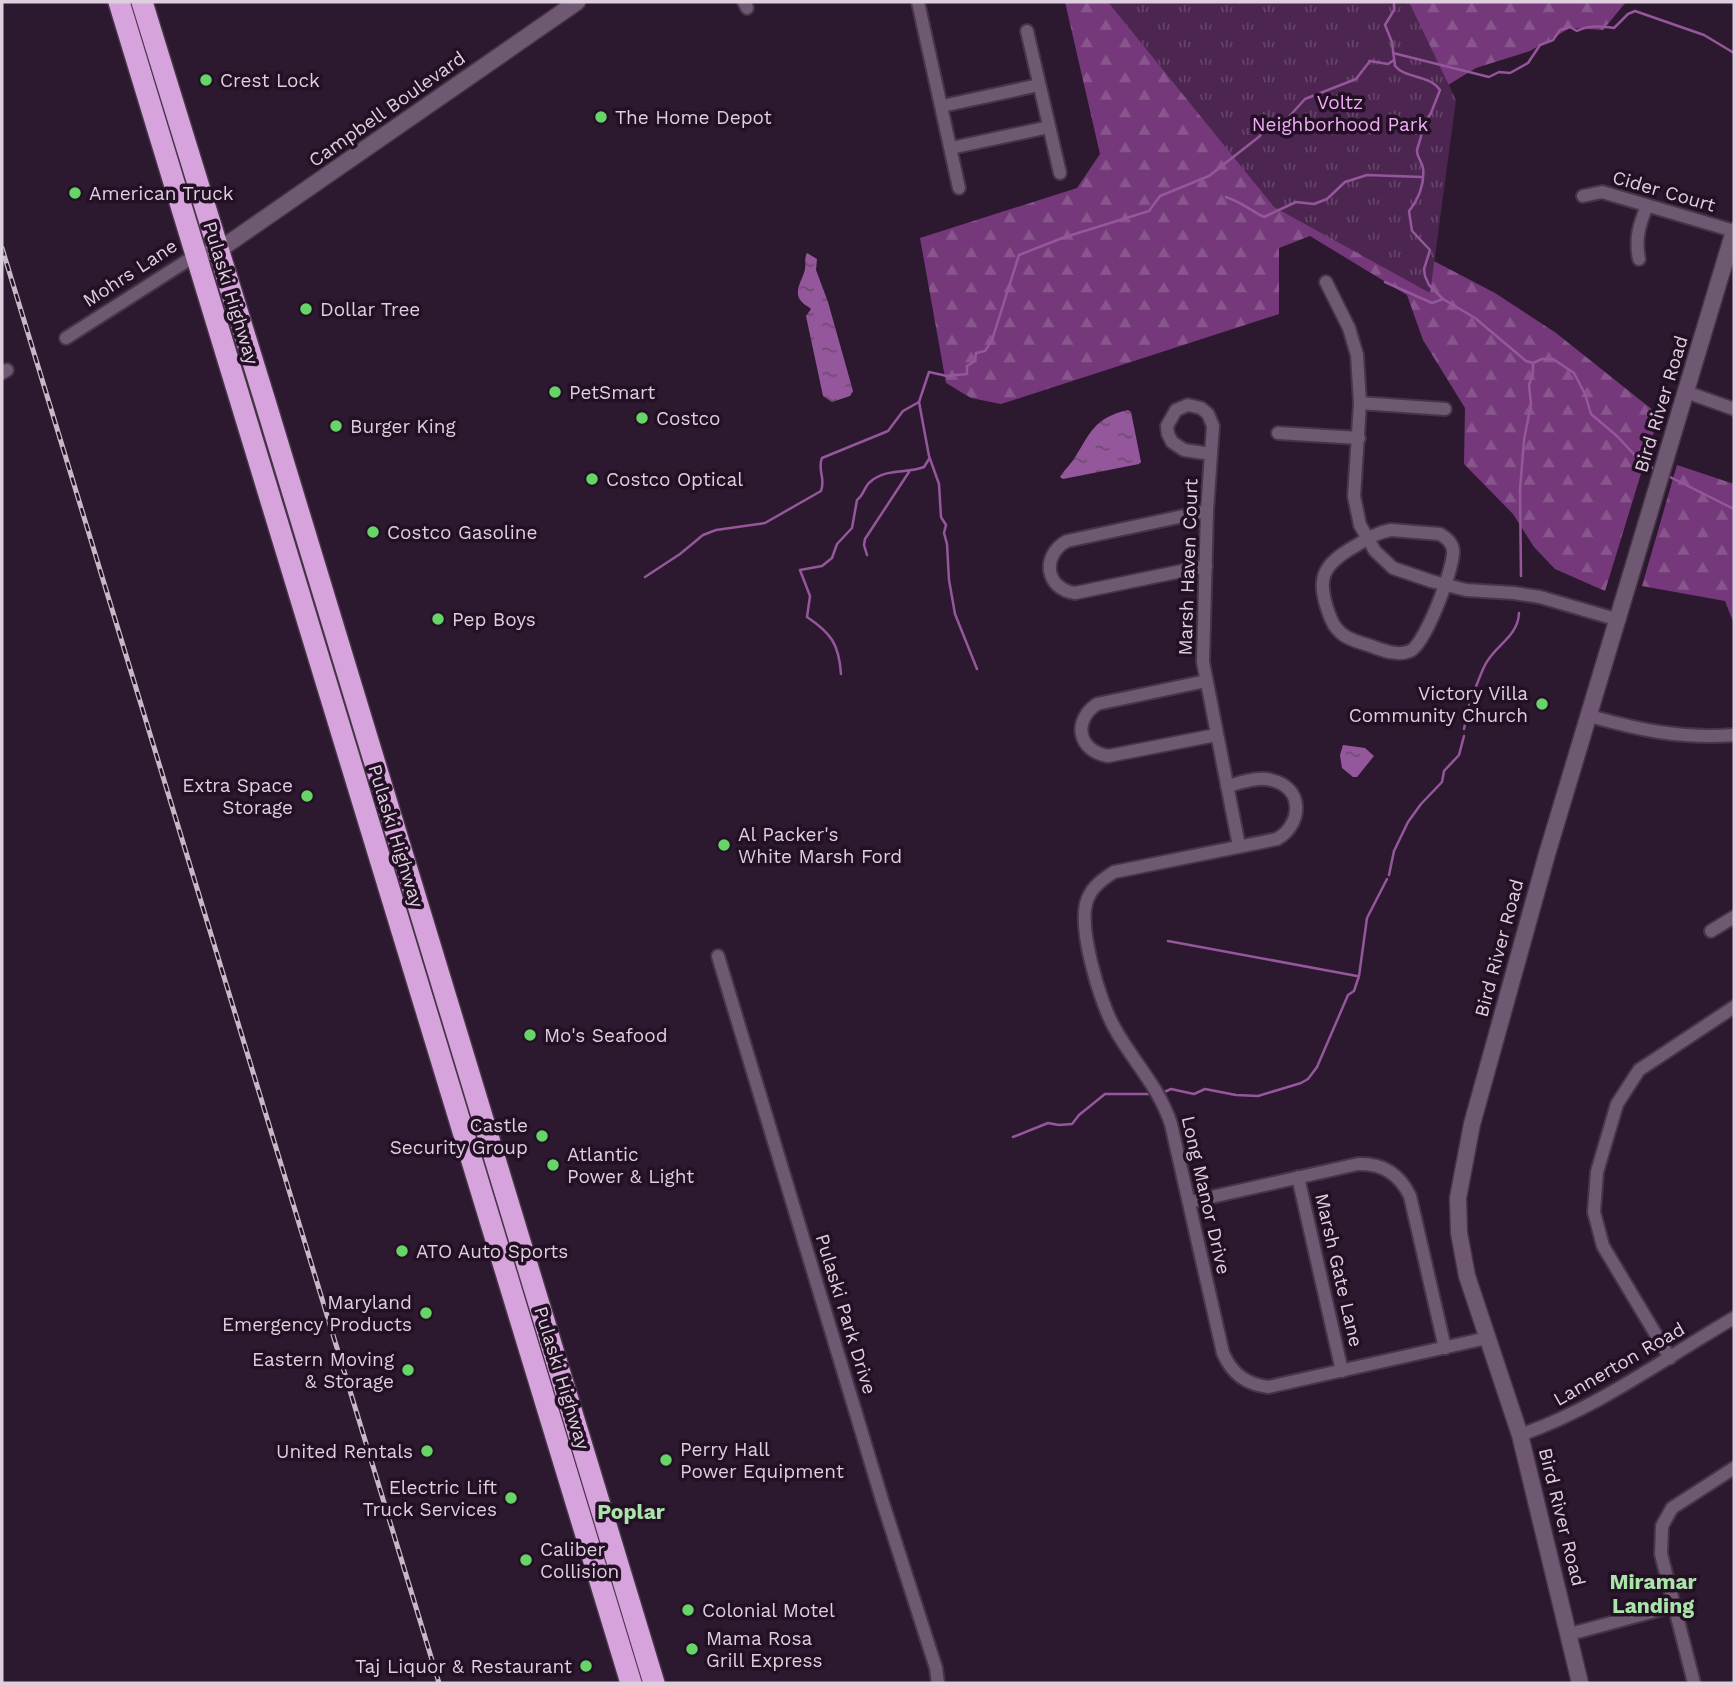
<svg xmlns="http://www.w3.org/2000/svg" width="1736" height="1685" font-family="'Work Sans',sans-serif">
<style>
.forest{fill:url(#forest-firs)}
.park{fill:url(#park-tufts)}
.water{fill:url(#water-ripples)}
.lines{fill:none;stroke-linecap:round;stroke-linejoin:round}
.stream{stroke:#95579b;stroke-width:2.5}
.street-casing{stroke:#453547;stroke-width:16}
.secondary-casing{stroke:#453547;stroke-width:19}
.highway-casing{stroke:#453547;stroke-width:24}
.street{stroke:#6f5871;stroke-width:12}
.secondary{stroke:#6f5871;stroke-width:16}
.highway{stroke:#d7a3dc;stroke-width:21}
.rail-casing{stroke:#c7b8c8;stroke-width:5}
.rail{stroke:#231025;stroke-width:2.5;stroke-dasharray:8;stroke-linecap:butt}
.poi-dot{fill:#66d466;stroke:#231025;stroke-width:2.5}
.labels{text-anchor:middle;dominant-baseline:central;stroke-width:7;stroke-linejoin:round;paint-order:stroke}
.poi-label{font-size:19px;fill:#ded0df;stroke:#231025;text-anchor:start}
.park-label{font-size:19px;fill:#f1aef7;stroke:#231025}
.street-label{font-size:19px;fill:#ded0df;stroke:#231025}
.neighbourhood-label{font-size:21px;font-weight:bold;fill:#abe4a9;stroke:#231025}
</style>
<defs>
<pattern id="forest-firs" width="22" height="20" patternUnits="userSpaceOnUse" patternTransform="scale(1.75)"><rect width="22" height="20" fill="#75397b"/><path d="M5 1l3.5 6h-7zM16 11l3.5 6h-7z" fill="#88558d"/></pattern>
<pattern id="park-tufts" width="24" height="20" patternUnits="userSpaceOnUse" patternTransform="scale(1.75)"><rect width="24" height="20" fill="#4c2650"/><path d="M3 7l-1-3M5 7V3M7 7l1-3M15 17l-1-3M17 17v-4M19 17l1-3" fill="none" stroke="#654469"/></pattern>
<pattern id="water-ripples" width="26" height="14" patternUnits="userSpaceOnUse" patternTransform="scale(1.75)"><rect width="26" height="14" fill="#95579b"/><path d="M2 4q2-2 4 0t4 0M15 11q2-2 4 0t4 0" fill="none" stroke="#704c73"/></pattern>
</defs>
<rect width="100%" height="100%" fill="#2d192f"/>
<g class="forest">
<path d="M1065,2H1626L1603,30L1570,28L1530,51L1476,68L1443,88L1430,259L1495,293L1556,333L1659,415L1605,591L1555,569L1534,547L1513,514L1464,464L1465,408L1423,340L1407,295L1310,236L1279,248V314L1001,404L971,398L946,383L920,238L1077,188L1100,154Z"/>
<path d="M1677,465L1734,484V624L1725,601L1642,586Z"/>
</g>
<path class="park" d="M1108,2H1409L1456,100L1430,293L1274,207Z"/>
<g class="water">
<path d="M807,253L817,259L816,270L828,302L853,391L850,396L832,402L823,396L806,316L811,309C808,306 804,305 802,302C792,292 803,280 805,269C806,263 804,259 807,253Z"/>
<path d="M1128,410L1131,412L1141,462L1139,464L1063,479L1060,477C1064,470 1070,465 1074,459C1091,432 1094,418 1128,410Z"/>
<path d="M1343,745L1365,748L1374,756L1357,777H1353L1342,768L1340,755Z"/>
</g>
<g class="lines">
<g class="stream">
<path d="M1394,2V10L1385,25L1392,42L1395,66C1406,79 1428,74 1440,90L1431,113L1421,129C1423,138 1418,142 1417,151C1417,157 1422,162 1423,168C1425,184 1418,200 1409,211L1412,231L1430,250L1424,269L1425,276L1429,285L1443,299L1475,318L1526,361L1533,363L1542,359H1553L1574,373L1585,394L1591,414L1617,436L1642,463L1657,470"/>
<path d="M1393,53L1489,77L1499,72L1510,73L1528,63L1540,45L1553,40L1560,30L1570,27L1577,31C1589,25 1601,26 1614,28L1628,14L1635,11L1704,35L1734,53"/>
<path d="M1226,197C1241,202 1250,210 1264,217L1296,202L1314,204L1327,199L1345,182L1367,175L1422,177"/>
<path d="M1385,282L1432,303L1443,299"/>
<path d="M1670,477L1734,509"/>
<path d="M867,555L864,545L865,539L909,472"/>
<path d="M1521,576L1520,490L1524,440L1531,404L1529,385L1533,373V363"/>
<path d="M645,577L680,554L703,535L716,530L765,523L821,491C826,479 817,469 822,458L888,431L903,411L919,402"/>
<path d="M977,669L955,614L949,580L947,544L944,533L946,525L941,517L939,484L929,456L919,402L929,372L947,376L967,374V366L975,361L976,353L985,351L992,340L1019,255L1065,237L1149,211L1160,196L1209,176L1260,136L1263,129L1286,120L1305,99L1356,79L1370,61L1388,64L1394,60"/>
<path d="M841,674C839,644 831,633 807,617L810,596L800,570L822,566L832,558L837,544L852,528L857,500C864,495 864,487 870,482C885,468 906,474 924,467L929,459"/>
<path d="M1472,697C1476,687 1480,675 1485,665C1495,645 1518,637 1519,613"/>
<path d="M1464,729L1470,701"/>
<path d="M1389,875L1394,851L1408,822L1421,804L1442,782L1444,771L1459,755L1464,736"/>
<path d="M1168,941L1357,976"/>
<path d="M1162,1093L1171,1089L1194,1094L1205,1089L1236,1095L1258,1096L1301,1083L1308,1079L1317,1067L1348,995L1354,991L1359,976L1367,918L1387,879"/>
<path d="M1013,1137L1048,1123L1059,1125L1072,1124L1079,1115L1105,1094H1152"/>
</g>
<g class="street-casing">
<g id="street">
<path d="M744,2L747,8"/>
<path d="M918,2L959,188"/>
<path d="M1027,31L1060,173"/>
<path d="M942,106L1039,85"/>
<path d="M951,148L1049,127"/>
<path d="M1583,196L1602,192L1734,231"/>
<path d="M1639,259C1635,239 1639,225 1647,206"/>
<path d="M1326,282L1349,328L1357,355L1360,403L1354,496L1360,525L1375,551L1393,568L1431,581L1466,590L1514,593L1540,597L1619,620"/>
<path d="M66,338L196,255"/>
<path d="M2,373L7,370"/>
<path d="M1686,392L1734,409"/>
<path d="M1360,403L1445,409"/>
<path d="M1278,433L1359,438"/>
<path d="M1211,454L1184,450L1172,442L1168,434L1167,426L1176,410L1188,405L1201,408L1208,414L1213,426L1211,454L1207,511L1203,662L1239,846"/>
<path d="M1391,530L1440,534C1446,538 1452,542 1453,550C1455,566 1425,645 1410,651C1397,657 1380,649 1368,645C1351,640 1338,636 1331,619C1315,579 1321,565 1357,545C1368,538 1378,532 1391,530Z"/>
<path d="M1206,566L1075,593C1045,589 1041,555 1067,541L1207,511"/>
<path d="M1206,681L1097,704C1072,721 1078,751 1108,756L1216,735"/>
<path d="M1590,716C1639,730 1682,739 1734,735"/>
<path d="M1227,786C1240,783 1258,776 1271,780C1304,787 1303,824 1277,839L1114,872C1103,879 1093,886 1088,898C1076,924 1100,1002 1114,1027C1133,1062 1158,1085 1171,1124L1223,1353C1232,1374 1246,1384 1268,1387L1487,1338"/>
<path d="M1711,931L1734,917"/>
<path d="M718,956L883,1503L936,1668L938,1683"/>
<path d="M1298,1177L1342,1371"/>
<path d="M1189,1202L1358,1164C1383,1163 1400,1175 1410,1196L1445,1348"/>
<path d="M1670,1358L1603,1246L1594,1212L1597,1172L1617,1104L1639,1070L1734,1007"/>
<path d="M1520,1435C1598,1408 1663,1359 1734,1318"/>
<path d="M1570,1634L1674,1606"/>
<path d="M1694,1683L1661,1554L1662,1526L1672,1508L1734,1468"/>
</g>
</g>
<g class="secondary-casing">
<g id="secondary">
<path d="M209,252L219,250L577,2"/>
<path d="M1580,1683L1520,1435L1467,1276L1459,1233L1458,1198L1472,1124L1547,854L1734,231"/>
</g>
</g>
<g class="highway-casing">
<g id="highway">
<path d="M119,2L631,1683"/>
<path d="M142,2L265,401L654,1683"/>
</g>
</g>
<use href="#street" class="street"/>
<use href="#secondary" class="secondary"/>
<use href="#highway" class="highway"/>
<g class="rail-casing">
<path id="rail" d="M2,248L439,1683"/>
</g>
<use href="#rail" class="rail"/>
</g>
<g class="poi-dot">
<circle cx="206" cy="80" r="7"/>
<circle cx="601" cy="117" r="7"/>
<circle cx="75" cy="193" r="7"/>
<circle cx="306" cy="309" r="7"/>
<circle cx="555" cy="392" r="7"/>
<circle cx="642" cy="418" r="7"/>
<circle cx="336" cy="426" r="7"/>
<circle cx="592" cy="479" r="7"/>
<circle cx="373" cy="532" r="7"/>
<circle cx="438" cy="619" r="7"/>
<circle cx="1542" cy="704" r="7"/>
<circle cx="307" cy="796" r="7"/>
<circle cx="724" cy="845" r="7"/>
<circle cx="530" cy="1035" r="7"/>
<circle cx="542" cy="1136" r="7"/>
<circle cx="553" cy="1165" r="7"/>
<circle cx="402" cy="1251" r="7"/>
<circle cx="426" cy="1313" r="7"/>
<circle cx="408" cy="1370" r="7"/>
<circle cx="427" cy="1451" r="7"/>
<circle cx="666" cy="1460" r="7"/>
<circle cx="511" cy="1498" r="7"/>
<circle cx="526" cy="1560" r="7"/>
<circle cx="688" cy="1610" r="7"/>
<circle cx="692" cy="1649" r="7"/>
<circle cx="586" cy="1666" r="7"/>
</g>
<g class="labels">
<g class="poi-label">
<text x="220" y="80">Crest Lock</text>
<text x="615" y="117">The Home Depot</text>
<text x="89" y="193">American Truck</text>
<text x="320" y="309">Dollar Tree</text>
<text x="569" y="392">PetSmart</text>
<text x="656" y="418">Costco</text>
<text x="350" y="426">Burger King</text>
<text x="606" y="479">Costco Optical</text>
<text x="387" y="532">Costco Gasoline</text>
<text x="452" y="619">Pep Boys</text>
<text x="1528" y="693" text-anchor="end">Victory Villa<tspan x="1528" dy="22">Community Church</tspan></text>
<text x="293" y="785" text-anchor="end">Extra Space<tspan x="293" dy="22">Storage</tspan></text>
<text x="738" y="834">Al Packer's<tspan x="738" dy="22">White Marsh Ford</tspan></text>
<text x="544" y="1035">Mo's Seafood</text>
<text x="528" y="1125" text-anchor="end">Castle<tspan x="528" dy="22">Security Group</tspan></text>
<text x="567" y="1154">Atlantic<tspan x="567" dy="22">Power &amp; Light</tspan></text>
<text x="416" y="1251">ATO Auto Sports</text>
<text x="412" y="1302" text-anchor="end">Maryland<tspan x="412" dy="22">Emergency Products</tspan></text>
<text x="394" y="1359" text-anchor="end">Eastern Moving<tspan x="394" dy="22">&amp; Storage</tspan></text>
<text x="680" y="1449">Perry Hall<tspan x="680" dy="22">Power Equipment</tspan></text>
<text x="413" y="1451" text-anchor="end">United Rentals</text>
<text x="497" y="1487" text-anchor="end">Electric Lift<tspan x="497" dy="22">Truck Services</tspan></text>
<text x="540" y="1549">Caliber<tspan x="540" dy="22">Collision</tspan></text>
<text x="702" y="1610">Colonial Motel</text>
<text x="706" y="1638">Mama Rosa<tspan x="706" dy="22">Grill Express</tspan></text>
<text x="572" y="1666" text-anchor="end">Taj Liquor &amp; Restaurant</text>
</g>
<g class="park-label">
<text x="1340" y="102">Voltz<tspan x="1340" dy="22">Neighborhood Park</tspan></text>
</g>
<g class="street-label">
<text transform="translate(387 109) rotate(-35)">Campbell Boulevard</text>
<text transform="translate(1664 191) rotate(16)">Cider Court</text>
<text transform="translate(130 273) rotate(-33)">Mohrs Lane</text>
<text transform="translate(231 293) rotate(73)">Pulaski Highway</text>
<text transform="translate(1661 404) rotate(-73)">Bird River Road</text>
<text transform="translate(1188 567) rotate(-88)">Marsh Haven Court</text>
<text transform="translate(396 836) rotate(73)">Pulaski Highway</text>
<text transform="translate(1499 948) rotate(-75)">Bird River Road</text>
<text transform="translate(1206 1195) rotate(77)">Long Manor Drive</text>
<text transform="translate(1339 1270) rotate(77)">Marsh Gate Lane</text>
<text transform="translate(846 1314) rotate(73)">Pulaski Park Drive</text>
<text transform="translate(1619 1364) rotate(-30)">Lannerton Road</text>
<text transform="translate(562 1378) rotate(73)">Pulaski Highway</text>
<text transform="translate(1562 1517) rotate(76)">Bird River Road</text>
</g>
<g class="neighbourhood-label">
<text x="631" y="1511">Poplar</text>
<text x="1653" y="1581">Miramar<tspan x="1653" dy="24">Landing</tspan></text>
</g>
</g>
<rect width="1736" height="1685" fill="none" stroke="#ded0df" stroke-width="7"/>
</svg>
